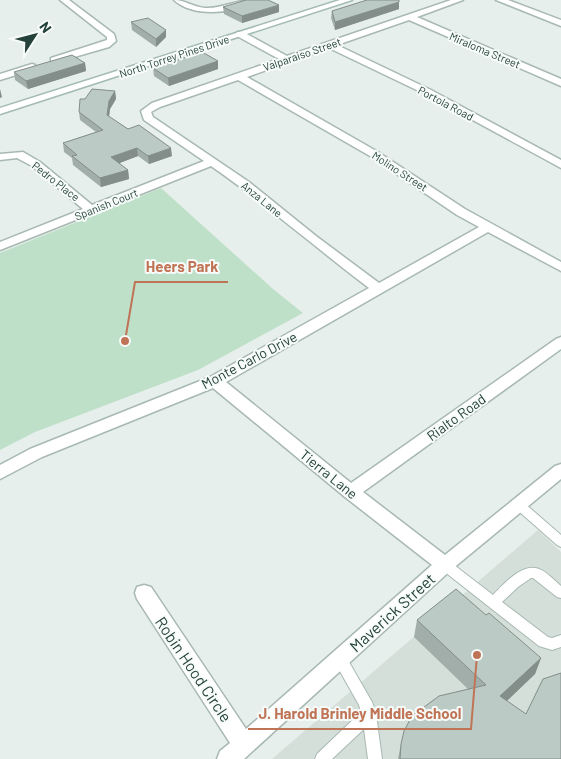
<svg xmlns="http://www.w3.org/2000/svg" width="561" height="759" font-family="Barlow,sans-serif">
<style>
.built{fill:#d4dfda}
.green{fill:#bfe0c8}
.lines{fill:none;stroke-linecap:round;stroke-linejoin:round}
.lane-casing{stroke:#a8b8b2;stroke-width:2}
.street-casing{stroke:#a8b8b2;stroke-width:3}
.secondary-casing{stroke:#a4bbb3;stroke-width:3}
.lane{fill:#fff;fill-rule:evenodd}
.street{fill:#fff;fill-rule:evenodd}
.secondary{fill:#fff;fill-rule:evenodd}
.wall{fill:#a1aea9}
.shaded-wall{fill:#838d89}
.building{fill:#bbcac4;stroke:#838d89}
.labels{text-anchor:middle;dominant-baseline:central;stroke-width:4;stroke-linejoin:round;paint-order:stroke}
.far-street-label{font-size:11px;fill:#24423a;stroke:#f7fbf9}
.street-label{font-size:14px;fill:#24423a;stroke:#f7fbf9}
.near-street-label{font-size:16px;fill:#24423a;stroke:#f7fbf9}
.leader{fill:none;stroke:#c07456;stroke-width:2}
.callout-dot{fill:#c07456;stroke:#f7fbf9;stroke-width:2}
.callout-label{font-size:15px;text-anchor:middle;font-weight:bold;fill:#c07456;stroke:#f7fbf9;stroke-width:4;stroke-linejoin:round;paint-order:stroke}
</style>
<rect width="100%" height="100%" fill="#e6efeb"/>
<path class="built" d="M538,530L561,552V759H272Z"/>
<path class="green" d="M161,188L273,289L303,313L198,370L35,432L0,450V253Z"/>
<g class="lines">
<g class="lane-casing">
<g id="lane">
<path d="M519,500L523,502L561,535V547L557,545L515,508L513,505L515,502Z"/>
<path d="M445,560L449,561L493,595C503,585 522,562 539,569C547,572 554,580 561,586V598L557,597L533,578H531L518,587L502,602L548,637L552,638L561,635V647L552,650L539,646L441,569L439,565L441,561Z"/>
<path d="M340,653L345,655L372,702L376,714L382,759H368L364,729L332,759H315L317,754L361,712L359,705L333,659L335,655Z"/>
</g>
</g>
<g class="street-casing">
<g id="street">
<path d="M60,0H69L114,34L116,41L109,47L57,62H51V58L107,40V37Z"/>
<path d="M174,0C185,0 193,7 205,8C221,9 236,0 252,0C233,15 192,17 174,0Z"/>
<path d="M451,0H463L417,17L561,79V86L409,20L337,45L431,90L561,160V168L425,94L329,48L247,77L378,152L465,209L561,262V271L488,232L226,382L351,483L556,339L561,337V349L363,492L445,555L555,466L561,464V479L451,570L244,759H217L220,751L230,743L137,599L135,593L137,587L144,585L151,587L246,729L432,565L345,497L213,388L42,457L0,479V465L30,449L210,377L369,288C316,248 266,204 211,166L0,250V242L83,209L32,166L17,158L0,160V154L23,152L40,162L92,205L204,161L144,120L141,111L152,103L279,59L237,36V32H243L287,56ZM238,80L370,156L457,215L479,227L379,283L316,236L249,182L153,117L151,112L160,107Z"/>
<path d="M496,0H508L561,20V26Z"/>
<path d="M32,64L35,65V69L0,80V74Z"/>
</g>
</g>
<g class="secondary-casing">
<path id="secondary" d="M340,0H352L0,114V108Z"/>
</g>
<use href="#lane" class="lane"/>
<use href="#street" class="street"/>
<use href="#secondary" class="secondary"/>
</g>
<g class="wall">
<path d="M223,7L279,12L242,23L224,14Z"/>
<path d="M399,9L335,30L331,18L332,11Z"/>
<path d="M131,22L166,30V37L156,47L132,30Z"/>
<path d="M85,63L86,71L28,89L15,80L14,72Z"/>
<path d="M153,68L218,69L169,86L154,76Z"/>
<path d="M115,91L116,99L110,109L109,117L172,156L149,164L138,156L119,163L128,170L129,179L101,187L73,165L72,158L64,152L63,143L96,132L80,120L79,112Z"/>
<path d="M486,615L541,658L535,674L507,701L561,759H398L401,744L468,689L414,637L417,620Z"/>
</g>
<g class="shaded-wall">
<path d="M399,2V9L335,30V22Z"/>
<path d="M279,5V12L242,23V16Z"/>
<path d="M166,30V37L156,47V39Z"/>
<path d="M218,61V69L169,86L168,78Z"/>
<path d="M85,63L86,71L28,89L26,81Z"/>
<path d="M0,89L2,97L0,98Z"/>
<path d="M115,91L116,99L110,109L108,124L107,115L109,101Z"/>
<path d="M137,148L138,156L112,166L111,157Z"/>
<path d="M171,148L172,156L149,164L148,156Z"/>
<path d="M128,170L129,179L101,187L100,178Z"/>
<path d="M541,658L535,674L494,713L500,696Z"/>
</g>
<g class="building">
<path d="M246,0H268L279,5L242,16L223,7Z"/>
<path d="M367,0H399V2L335,22L332,11Z"/>
<path d="M148,18L166,30L156,39L131,22Z"/>
<path d="M202,52L218,61L168,78L153,68Z"/>
<path d="M72,55L85,63L26,81L14,72Z"/>
<path d="M92,89L115,91L109,101L107,115L128,129L139,125L171,148L148,156L137,148L111,157L128,170L100,178L72,156L77,155L63,143L103,130L79,112L80,99H85Z"/>
<path d="M456,589L486,615L489,613L541,658L500,696L526,714L543,679L561,673V759H400L401,744L404,731L412,716L439,696L486,685L417,620Z"/>
</g>
<g class="labels">
<g class="far-street-label">
<text transform="translate(485 50) rotate(23)">Miraloma Street</text>
<text transform="translate(302 54) rotate(-19)">Valparaiso Street</text>
<text transform="translate(174 56) rotate(-18)">North Torrey Pines Drive</text>
<text transform="translate(446 103) rotate(28)">Portola Road</text>
<text transform="translate(400 171) rotate(33)">Molino Street</text>
<text transform="translate(56 181) rotate(38)">Pedro Place</text>
<text transform="translate(262 199) rotate(39)">Anza Lane</text>
<text transform="translate(106 204) rotate(-22)">Spanish Court</text>
</g>
<g class="street-label">
<text transform="translate(249 360) rotate(-28)">Monte Carlo Drive</text>
<text transform="translate(456 417) rotate(-36)">Rialto Road</text>
<text transform="translate(329 474) rotate(39)">Tierra Lane</text>
</g>
<g class="near-street-label">
<text transform="translate(392 612) rotate(-42)">Maverick Street</text>
<text transform="translate(194 669) rotate(56)">Robin Hood Circle</text>
</g>
</g>
<path class="leader" d="M125 341L135 282H228M477 655L471 729H248"/>
<g class="callout-dot">
<circle cx="125" cy="341" r="5"/>
<circle cx="477" cy="655" r="5"/>
</g>
<g class="callout-label">
<text x="182" y="272">Heers Park</text>
<text x="360" y="719">J. Harold Brinley Middle School</text>
</g>
<g transform="translate(35 35) rotate(54)" stroke="#f7fbf9" stroke-width="4" paint-order="stroke">
<path d="M0-4L9 19L0 12L-9 19Z" fill="#24423a"/>
<text y="-8" font-size="14" font-weight="bold" text-anchor="middle" fill="#24423a">N</text>
</g>
</svg>
